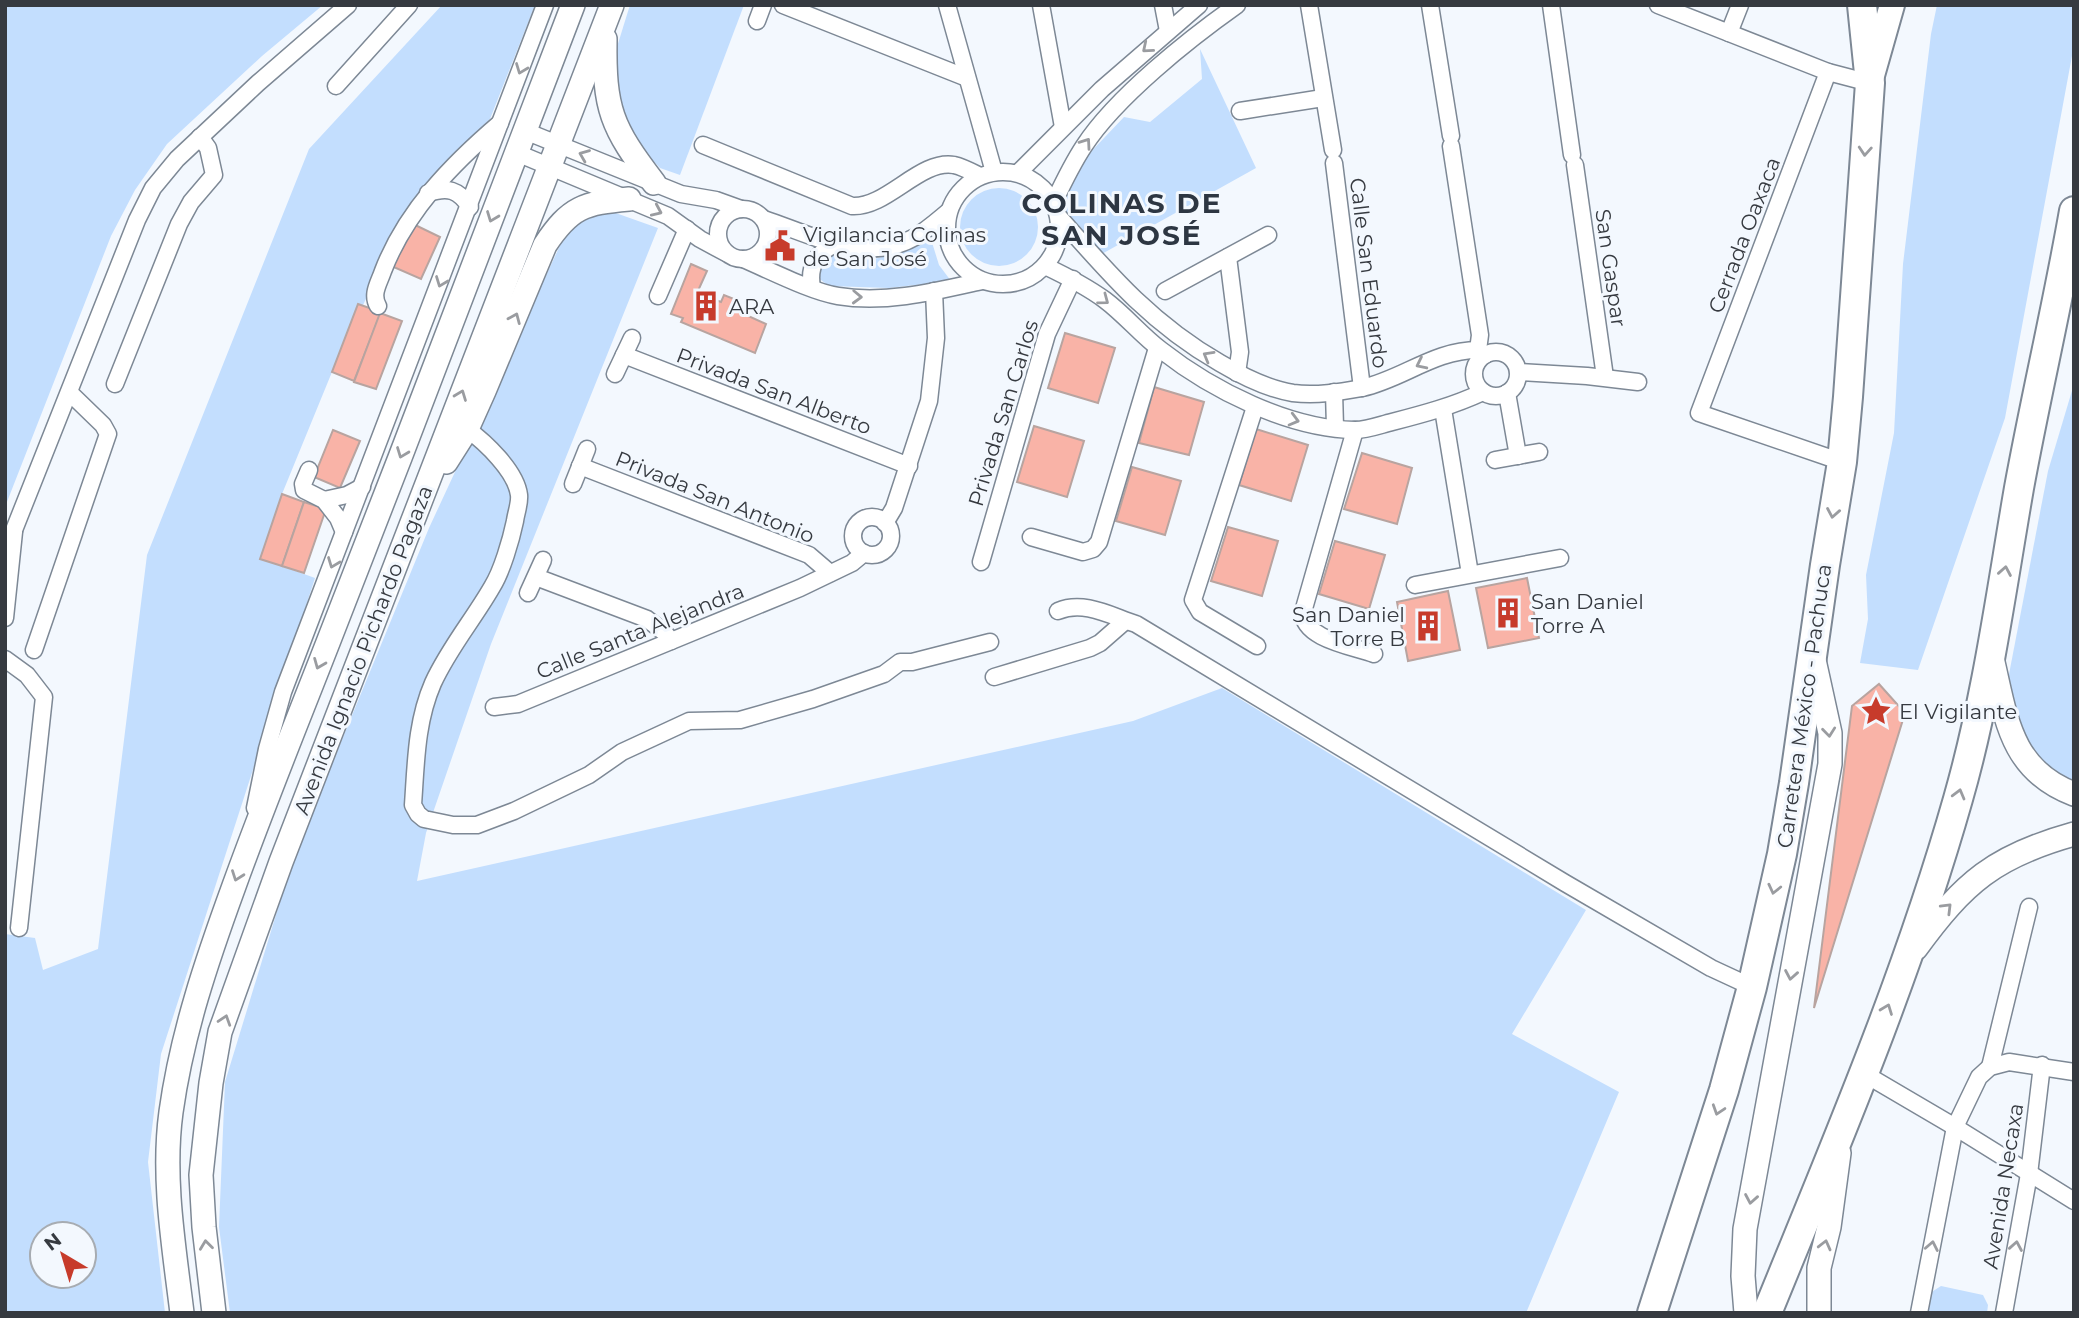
<svg xmlns="http://www.w3.org/2000/svg" width="2079" height="1318" font-family="Montserrat,sans-serif">
<style>
.green{fill:#c3defe;fill-rule:evenodd}
.building{fill:#f9b3a7;stroke:#b8a4a0;stroke-width:2}
.lines{fill:none;stroke-linecap:round;stroke-linejoin:round}
.street-casing{stroke:#7d8895;stroke-width:19}
.secondary-casing{stroke:#7d8895;stroke-width:26}
.primary-casing{stroke:#7d8895;stroke-width:28}
.highway-casing{stroke:#7d8895;stroke-width:32}
.street{stroke:#fff;stroke-width:16}
.secondary{stroke:#fff;stroke-width:23}
.primary{stroke:#fff;stroke-width:24}
.highway{stroke:#fff;stroke-width:28}
.oneway{stroke:#9a9ca0}
.labels{text-anchor:middle;dominant-baseline:central;stroke-width:6;stroke-linejoin:round;paint-order:stroke}
.poi-label{font-size:21px;fill:#363a40;stroke:#f3f8fe;text-anchor:start}
.street-label{font-size:21px;fill:#363a40;stroke:#f3f8fe}
.district-label{font-size:28px;font-weight:bold;letter-spacing:2px;fill:#2d3642;stroke:#f3f8fe}
</style>
<rect width="100%" height="100%" fill="#f3f8fe"/>
<g class="green">
<path d="M5,5H323L262,56L167,144L135,190L111,236L5,507Z"/>
<path d="M442,5H535L490,119L454,153L403,219L332,372L282,494L260,558L315,578L161,1054L148,1162L165,1313H7L5,934L35,938L43,970L98,949L147,555L309,149ZM42,1234H84V1276H42Z"/>
<path d="M630,5H744L680,175L660,168L628,135L616,94V50Z"/>
<path d="M1937,5H2074V45L2005,418L1918,670L1860,663L1868,619L1866,575L1894,433L1903,264L1931,34Z"/>
<path d="M1200,49L1256,168L1100,255L1067,217L1062,198L1085,158L1124,117L1150,122L1202,79Z"/>
<circle cx="999" cy="227" r="39"/>
<path d="M610,211L658,228L491,644L426,833L417,881L1133,721L1222,688L1586,910L1512,1034L1619,1092L1526,1313H230L219,1227L225,1082L293,859L429,528L569,226Z"/>
<path d="M930,236L939,265L951,281L889,288L829,286L817,277L816,264L827,255C837,254 845,258 855,259C883,262 907,249 930,236Z"/>
<path d="M2074,384V788L2036,767L2005,695L2048,471Z"/>
<path d="M1941,1286L1983,1295L1988,1305L1987,1313H1926L1930,1293Z"/>
</g>
<g class="building">
<path d="M409,222L440,237L421,279L389,265Z"/>
<path d="M691,264L707,271L697,293L721,302L724,295L739,301L735,310L766,324L755,353L681,322L683,318L671,314Z"/>
<path d="M358,304L381,312L354,381L332,372Z"/>
<path d="M380,313L402,321L376,389L354,382Z"/>
<path d="M1065,333L1115,348L1098,403L1048,388Z"/>
<path d="M1154,387L1204,402L1189,455L1139,443Z"/>
<path d="M1034,426L1084,441L1067,497L1017,482Z"/>
<path d="M1256,429L1308,445L1291,501L1239,485Z"/>
<path d="M333,430L360,441L340,488L314,477Z"/>
<path d="M1362,453L1412,468L1397,524L1344,509Z"/>
<path d="M1132,467L1181,481L1165,535L1116,521Z"/>
<path d="M282,494L304,502L282,566L260,559Z"/>
<path d="M304,502L326,509L304,573L282,566Z"/>
<path d="M1228,527L1278,541L1262,596L1211,581Z"/>
<path d="M1335,541L1385,555L1369,609L1319,594Z"/>
<path d="M1527,578L1539,638L1488,648L1476,588Z"/>
<path d="M1448,591L1460,650L1408,661L1397,602Z"/>
<path d="M1879,684L1905,713L1814,1008L1852,706Z"/>
</g>
<g class="lines">
<g class="street-casing">
<g id="street">
<path d="M783,5L967,78"/>
<path d="M947,5L994,172"/>
<path d="M1041,5L1063,127"/>
<path d="M1163,5L1168,31"/>
<path d="M1309,5L1333,150"/>
<path d="M1430,5L1451,136"/>
<path d="M1551,5L1572,155"/>
<path d="M1658,5L1828,72L1870,83"/>
<path d="M757,21L763,5"/>
<path d="M1729,33L1740,5"/>
<path d="M1828,72L1699,413L1842,462"/>
<path d="M336,86L409,5"/>
<path d="M1240,111L1323,98"/>
<path d="M525,131L681,194L716,200L741,209"/>
<path d="M703,145L852,206C887,208 920,159 954,165C963,167 972,172 980,176"/>
<path d="M1451,146L1480,335L1478,350"/>
<path d="M517,153L668,216L700,239L726,253"/>
<path d="M1334,163L1362,388"/>
<path d="M1575,165L1605,377"/>
<circle cx="1003" cy="228" r="56"/>
<path d="M1018,173L1102,89L1199,5"/>
<path d="M428,193C448,187 458,189 470,207"/>
<path d="M1054,202C1063,183 1072,164 1084,146C1116,97 1189,39 1237,5"/>
<circle cx="743" cy="234" r="25"/>
<path d="M1059,217C1110,275 1152,324 1220,363C1242,376 1267,389 1293,393C1316,396 1340,392 1362,388C1403,379 1434,350 1478,350L1485,355"/>
<path d="M764,219C812,235 866,265 915,237C927,230 938,220 949,211"/>
<path d="M1228,257L1240,352L1237,373"/>
<path d="M743,259C769,270 812,292 838,296C886,304 937,291 982,281"/>
<path d="M1045,266C1066,276 1086,286 1105,300C1125,315 1141,335 1161,350C1212,390 1289,429 1355,430C1367,430 1380,425 1392,422C1423,414 1453,406 1483,392"/>
<path d="M812,287C808,266 817,251 837,244"/>
<path d="M1165,291L1268,235"/>
<path d="M658,296L687,229"/>
<path d="M378,306C371,294 379,283 383,271C406,211 452,164 500,123"/>
<circle cx="1496" cy="374" r="22"/>
<path d="M624,355L909,466"/>
<path d="M1518,372L1587,376L1638,382"/>
<path d="M615,374L632,338"/>
<path d="M115,384L179,224L191,202L214,175L208,148L200,137"/>
<path d="M1334,392L1335,427"/>
<path d="M1507,393L1518,456"/>
<path d="M1255,407L1193,600L1200,612L1257,646"/>
<path d="M1443,409L1470,574"/>
<path d="M467,429C485,442 516,471 519,495C520,503 516,513 515,521C511,540 502,571 492,587C473,620 449,648 433,683C416,722 416,763 413,805L418,814L424,819L453,825H477L514,811L589,775L622,752L689,721L740,720L813,699L884,674L900,662H912L990,642"/>
<path d="M1355,430L1303,612C1303,639 1352,646 1374,654"/>
<path d="M1495,460L1539,452"/>
<path d="M580,466L809,555L830,573"/>
<path d="M309,470L303,484L304,490L324,500L338,518L344,532"/>
<path d="M573,484L587,449"/>
<path d="M324,500L347,495L362,487"/>
<circle cx="872" cy="536" r="19"/>
<path d="M885,523L894,508L929,401L936,338L934,291"/>
<path d="M1031,537L1083,552L1093,549L1099,542L1157,348"/>
<path d="M5,544L14,530L137,220L153,188L177,159L258,83L348,5"/>
<path d="M981,562L1047,334L1073,279"/>
<path d="M536,577L647,619L665,633L671,641"/>
<path d="M1415,585L1560,558"/>
<path d="M528,593L543,560"/>
<path d="M1058,611C1084,600 1111,616 1136,624L1565,883L1711,968L1752,987"/>
<path d="M5,618L14,532"/>
<path d="M34,650L108,434L103,425L70,393"/>
<path d="M5,659L27,675L44,697L19,928"/>
<path d="M994,677L1090,648L1100,643L1124,622"/>
<path d="M494,707L518,704L800,588L852,563L864,553"/>
<path d="M255,808L267,749L283,692L545,5"/>
<path d="M1990,1067L2029,907"/>
<path d="M1863,1073L1955,1127L2074,1201"/>
<path d="M1919,1313L1955,1127L1979,1077L1990,1067L2009,1062L2074,1072"/>
<path d="M2004,1313L2029,1174L2042,1065"/>
</g>
</g>
<g class="secondary-casing">
<g id="secondary">
<path d="M605,39C604,109 611,127 654,183"/>
<path d="M446,462L467,429L484,391L545,245C570,207 584,203 629,199"/>
<path d="M1992,658C2006,717 2010,770 2074,794"/>
<path d="M1916,948C1964,882 1995,856 2074,834"/>
<path d="M182,1313C174,1247 162,1178 171,1112C182,1033 207,960 234,886C264,803 297,722 329,640C412,429 492,217 573,5"/>
<path d="M214,1313L204,1227L201,1175L211,1083L220,1032L281,862L612,5"/>
<path d="M1746,1313L1743,1276L1745,1229L1830,764V733L1814,660"/>
<path d="M1819,1313V1268L1829,1227L1839,1153"/>
</g>
</g>
<g class="primary-casing">
<path id="primary" d="M1871,79L1892,5"/>
</g>
<g class="highway-casing">
<g id="highway">
<path d="M1652,1313L1724,1090L1752,987L1782,854L1794,783L1825,565L1842,462L1848,397L1870,83L1862,5"/>
<path d="M1767,1313C1836,1144 1908,975 1958,799C1987,698 2001,592 2019,488C2036,395 2058,303 2074,211"/>
</g>
</g>
<use href="#street" class="street"/>
<use href="#secondary" class="secondary"/>
<use href="#primary" class="primary"/>
<use href="#highway" class="highway"/>
</g>
<defs><path id="oneway-chevron" d="M-2-3.5L2.5 0L-2 3.5" fill="none" stroke-width="1.6" stroke-linecap="round" stroke-linejoin="round" transform="scale(1.75)"/></defs>
<g class="oneway">
<use href="#oneway-chevron" transform="translate(1147 48) rotate(140)"/>
<use href="#oneway-chevron" transform="translate(521 69) rotate(111)"/>
<use href="#oneway-chevron" transform="translate(1086 143) rotate(-55)"/>
<use href="#oneway-chevron" transform="translate(1865 151) rotate(94)"/>
<use href="#oneway-chevron" transform="translate(584 155) rotate(-158)"/>
<use href="#oneway-chevron" transform="translate(657 211) rotate(24)"/>
<use href="#oneway-chevron" transform="translate(492 217) rotate(111)"/>
<use href="#oneway-chevron" transform="translate(441 282) rotate(111)"/>
<use href="#oneway-chevron" transform="translate(857 297) rotate(2)"/>
<use href="#oneway-chevron" transform="translate(1104 300) rotate(37)"/>
<use href="#oneway-chevron" transform="translate(515 318) rotate(-67)"/>
<use href="#oneway-chevron" transform="translate(1208 356) rotate(-150)"/>
<use href="#oneway-chevron" transform="translate(1421 364) rotate(154)"/>
<use href="#oneway-chevron" transform="translate(461 395) rotate(-69)"/>
<use href="#oneway-chevron" transform="translate(1294 420) rotate(15)"/>
<use href="#oneway-chevron" transform="translate(402 453) rotate(111)"/>
<use href="#oneway-chevron" transform="translate(1833 513) rotate(100)"/>
<use href="#oneway-chevron" transform="translate(333 563) rotate(111)"/>
<use href="#oneway-chevron" transform="translate(2005 571) rotate(-80)"/>
<use href="#oneway-chevron" transform="translate(319 664) rotate(112)"/>
<use href="#oneway-chevron" transform="translate(1829 732) rotate(84)"/>
<use href="#oneway-chevron" transform="translate(1959 794) rotate(-75)"/>
<use href="#oneway-chevron" transform="translate(237 876) rotate(110)"/>
<use href="#oneway-chevron" transform="translate(1774 889) rotate(103)"/>
<use href="#oneway-chevron" transform="translate(1947 908) rotate(-45)"/>
<use href="#oneway-chevron" transform="translate(1791 975) rotate(100)"/>
<use href="#oneway-chevron" transform="translate(1887 1009) rotate(-69)"/>
<use href="#oneway-chevron" transform="translate(225 1020) rotate(-72)"/>
<use href="#oneway-chevron" transform="translate(1718 1110) rotate(108)"/>
<use href="#oneway-chevron" transform="translate(1751 1199) rotate(100)"/>
<use href="#oneway-chevron" transform="translate(206 1245) rotate(-97)"/>
<use href="#oneway-chevron" transform="translate(1825 1245) rotate(-76)"/>
<use href="#oneway-chevron" transform="translate(1932 1246) rotate(-79)"/>
<use href="#oneway-chevron" transform="translate(2016 1246) rotate(-80)"/>
</g>
<defs>
<g id="civic-bare" transform="scale(2.415)"><path d="M-.6-6.5H3V-4.5H.6V-3L4-1V1h2V6H-6V1h2V-1L-.6-3ZM-1.2 2.5V6h2.4V2.5Z" fill="#c73b2b" stroke="#f3f8fe" stroke-width="2.5" paint-order="stroke"/></g>
<g id="building-bare" transform="scale(2.415)"><path d="M-4-6H4V6H1V3H-1V6H-4ZM-2.5-4.3h1.7v1.8h-1.7ZM.8-4.3h1.7v1.8H.8ZM-2.5-1h1.7V.8h-1.7ZM.8-1h1.7V.8H.8Z" fill="#c73b2b" stroke="#f3f8fe" stroke-width="2.5" paint-order="stroke"/></g>
<g id="sight-bare" transform="scale(2.415)"><path d="M0-6L1.8-2.2L6-1.7L2.9 1.2L3.7 5.4L0 3.3L-3.7 5.4L-2.9 1.2L-6-1.7L-1.8-2.2Z" fill="#c73b2b" stroke="#f3f8fe" stroke-width="2.5" paint-order="stroke"/></g>
</defs>
<g fill-rule="evenodd">
<use href="#civic-bare" x="780" y="246"/>
<use href="#building-bare" x="706" y="306"/>
<use href="#building-bare" x="1508" y="613"/>
<use href="#building-bare" x="1428" y="626"/>
<use href="#sight-bare" x="1876" y="711"/>
</g>
<g class="labels">
<g class="poi-label">
<text x="803" y="234">Vigilancia Colinas<tspan x="803" dy="24">de San José</tspan></text>
<text x="729" y="306">ARA</text>
<text x="1531" y="601">San Daniel<tspan x="1531" dy="24">Torre A</tspan></text>
<text x="1405" y="614" text-anchor="end">San Daniel<tspan x="1405" dy="24">Torre B</tspan></text>
<text x="1899" y="711">El Vigilante</text>
</g>
<g class="street-label">
<text transform="translate(1744 235) rotate(-69)">Cerrada Oaxaca</text>
<text transform="translate(1611 268) rotate(82)">San Gaspar</text>
<text transform="translate(1369 273) rotate(83)">Calle San Eduardo</text>
<text transform="translate(774 391) rotate(21)">Privada San Alberto</text>
<text transform="translate(1003 413) rotate(-73)">Privada San Carlos</text>
<text transform="translate(715 497) rotate(22)">Privada San Antonio</text>
<text transform="translate(640 631) rotate(-22)">Calle Santa Alejandra</text>
<text transform="translate(363 650) rotate(-69)">Avenida Ignacio Pichardo Pagaza</text>
<text transform="translate(1804 706) rotate(-82)">Carretera México - Pachuca</text>
<text transform="translate(2003 1186) rotate(-81)">Avenida Necaxa</text>
</g>
<g class="district-label">
<text x="1122" y="203">COLINAS DE<tspan x="1122" dy="32">SAN JOSÉ</tspan></text>
</g>
</g>
<rect width="2079" height="1318" fill="none" stroke="#363a40" stroke-width="14"/>
<g transform="translate(63 1255) rotate(322)"><circle r="33" fill="#f3f8fe" stroke="#a7acb2" stroke-width="2"/>
<path d="M0-5L12 26L0 18L-12 26Z" fill="#c73b2b"/>
<text y="-10" font-size="19" font-weight="bold" text-anchor="middle" fill="#363a40">N</text>
</g>
</svg>
